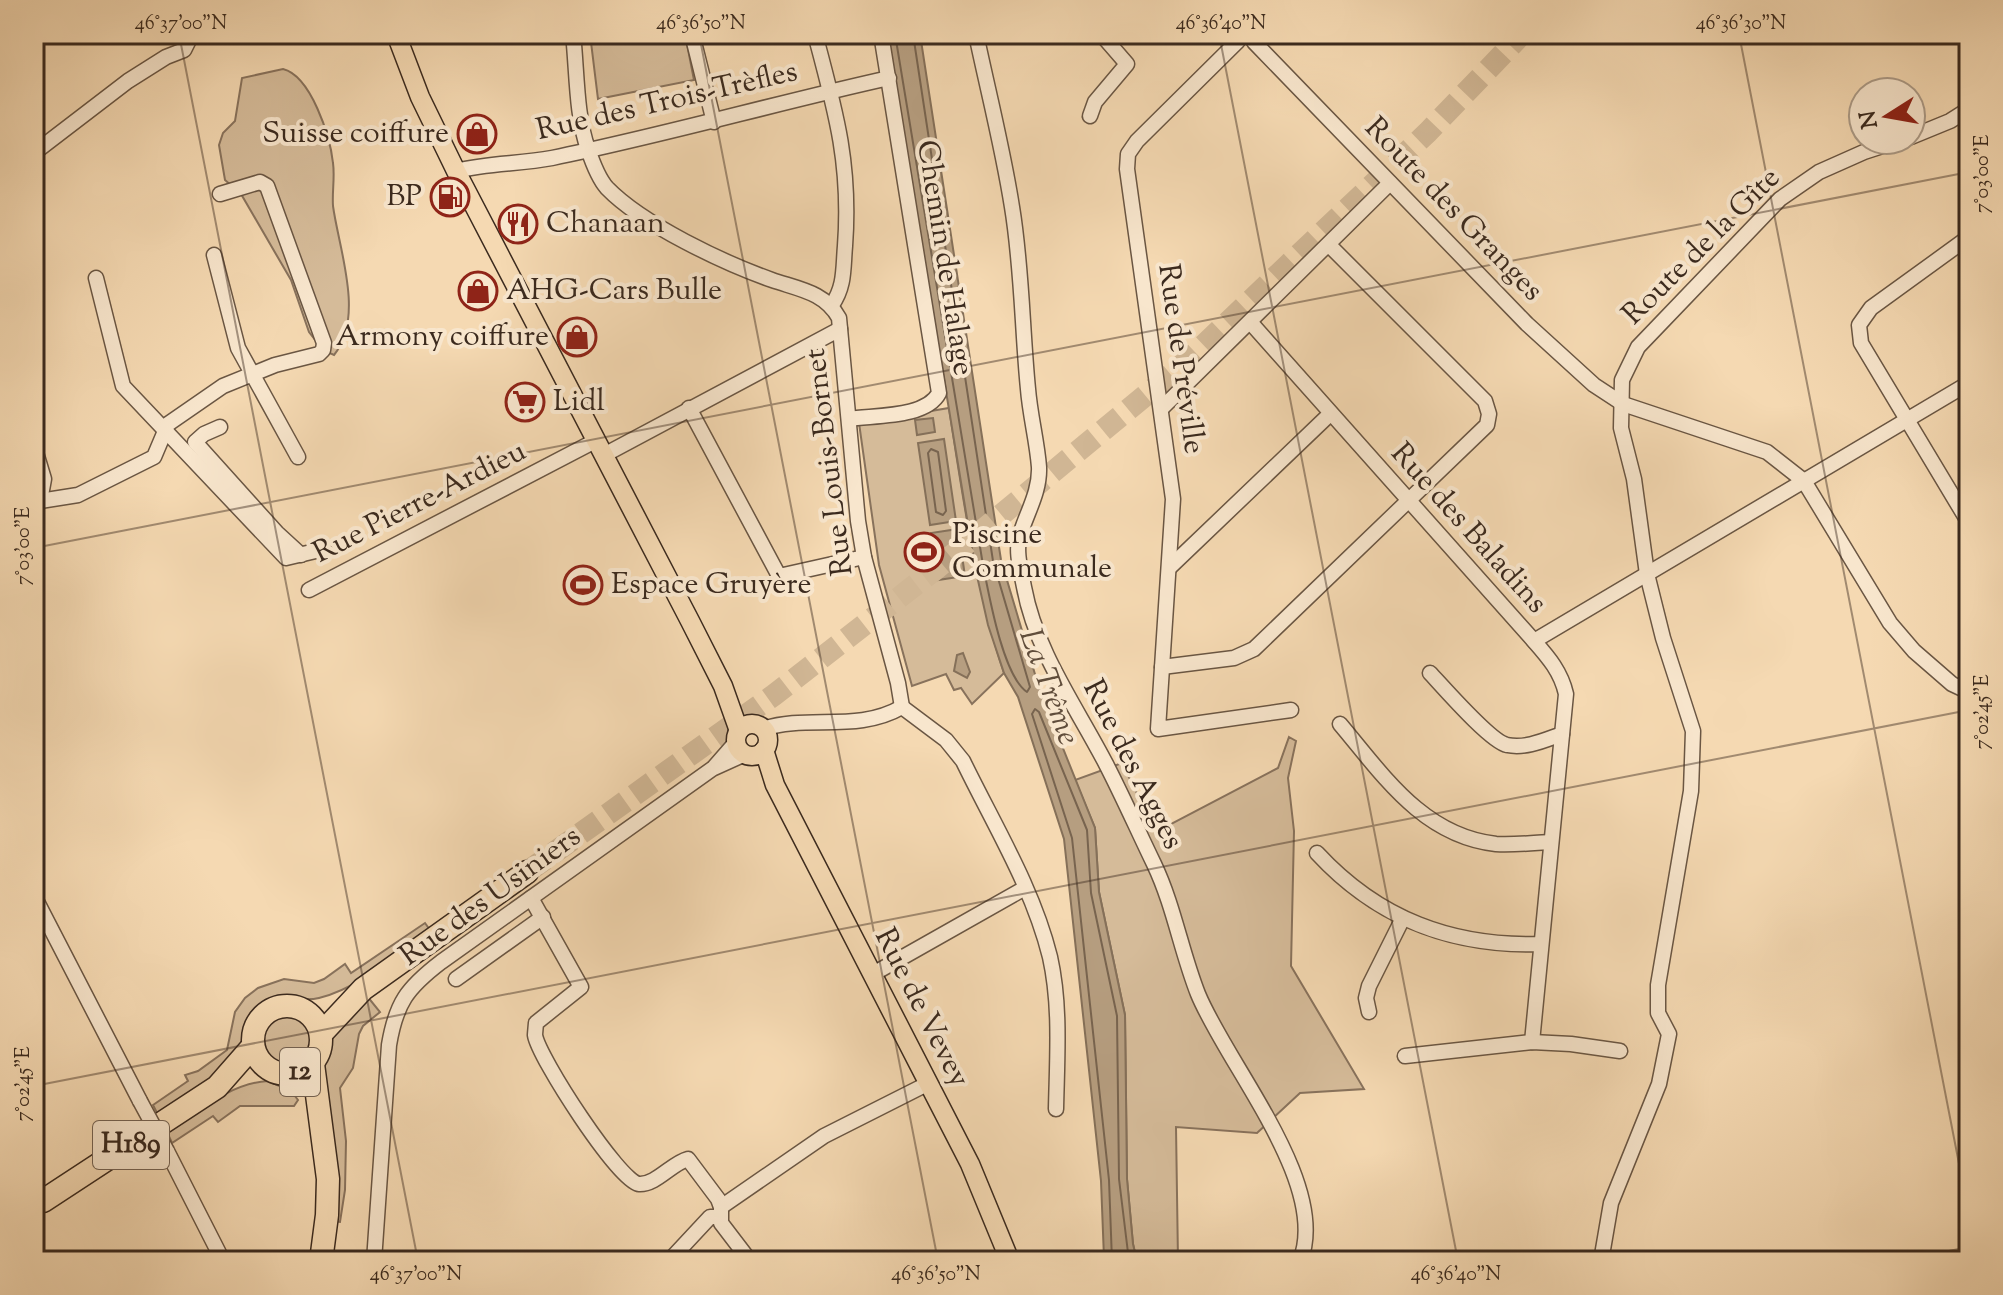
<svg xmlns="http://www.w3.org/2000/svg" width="2003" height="1295" font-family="'Sorts Mill Goudy',serif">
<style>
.green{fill:#d5bb99;stroke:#88725c;stroke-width:2}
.water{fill:#b69e80;stroke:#857059;stroke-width:2}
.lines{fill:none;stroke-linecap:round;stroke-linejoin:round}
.shore{stroke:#78644f;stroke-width:2}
.highway-tunnel{stroke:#d0b694;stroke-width:22;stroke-dasharray:22 11;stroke-linecap:butt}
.minor-casing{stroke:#6a5643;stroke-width:17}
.major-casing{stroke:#3b2a1e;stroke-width:21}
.highway-casing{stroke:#3b2a1e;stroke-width:25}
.minor{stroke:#f8e6cd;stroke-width:14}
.major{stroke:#f5d9b2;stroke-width:18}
.highway{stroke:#f5d9b2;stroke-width:22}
.minor-bridge-casing{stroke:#6a5643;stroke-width:17;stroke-linecap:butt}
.minor-bridge{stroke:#f8e6cd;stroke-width:14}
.ticks{fill:none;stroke:#3b2a1e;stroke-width:2;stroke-opacity:0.45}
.labels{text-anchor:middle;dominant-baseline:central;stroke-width:8;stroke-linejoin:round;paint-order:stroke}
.shield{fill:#f8e6cd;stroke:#746252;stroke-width:2}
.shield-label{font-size:28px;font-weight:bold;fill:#3b2a1e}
.street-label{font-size:30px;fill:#3b2a1e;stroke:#f8e6cd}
.poi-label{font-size:30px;fill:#3b2a1e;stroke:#f8e6cd;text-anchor:start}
.water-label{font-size:32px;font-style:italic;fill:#604d3b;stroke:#f8e6cd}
.neatline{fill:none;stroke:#3b2a1e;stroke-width:3}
.ticks-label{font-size:20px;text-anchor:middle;fill:#3b2a1e}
</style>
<rect width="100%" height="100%" fill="#f5d9b2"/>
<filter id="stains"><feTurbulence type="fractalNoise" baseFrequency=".0025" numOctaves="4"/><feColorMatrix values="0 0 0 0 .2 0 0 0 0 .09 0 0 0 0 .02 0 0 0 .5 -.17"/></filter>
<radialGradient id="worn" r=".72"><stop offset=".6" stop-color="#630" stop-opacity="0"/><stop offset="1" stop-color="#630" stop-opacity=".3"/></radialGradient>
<g class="green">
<path d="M590,34H685L694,80L598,99Z"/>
<path d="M283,69C311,76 330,136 333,163C335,177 332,191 333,206C339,250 365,317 334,355L323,350L309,332L291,280L241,194L225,180L219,145L223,133L235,121L242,78Z"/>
<path d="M949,408C963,498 975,587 1004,673L972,704L961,688L954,690L946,674L912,686L879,565L859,423Z"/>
<path d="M1289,737L1296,741L1288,778L1294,831L1291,966L1364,1089L1300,1093L1257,1133L1176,1127L1178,1261H1137L1133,1244L1127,1179L1125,1015L1099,892L1095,828L1075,780L1122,763L1156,832L1278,768Z"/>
<path d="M425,923L430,930C396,954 360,988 319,998C301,1003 284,993 265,1002C246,1012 249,1028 241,1043C224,1077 189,1095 158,1115L153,1105L188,1081L185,1075L198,1071L227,1050L235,1012L245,998L258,988L284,979L314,983L324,979L345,964L351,973Z"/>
<path d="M367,996L380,1012L363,1026L359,1034L353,1068L340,1088L346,1141L345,1190L340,1222L332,1221L323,1069L333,1035Z"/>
<circle cx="287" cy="1040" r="27"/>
<path d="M268,1081L291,1091L298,1100L294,1106H240L218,1122L213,1116L172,1143L167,1132C198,1112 230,1083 268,1081Z"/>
</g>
<g class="water">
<path d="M887,34H920L1001,560L1040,691L1095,828L1099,892L1125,1015L1127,1179L1133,1244L1137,1261H1105L1104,1258L1101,1181L1064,839L1018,697L1004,673L988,625L975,567Z"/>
<path d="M933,418L935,432L917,435L915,420Z"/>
<path d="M944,439L956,521L930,525L918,443Z"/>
<path d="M958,529L965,576L938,580L931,533Z"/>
<path d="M963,653L970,672L967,678L954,671L957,655Z"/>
</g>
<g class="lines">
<g class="shore">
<path d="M895,34L983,565C989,595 1003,676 1027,692L1030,687L993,561L913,34"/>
<path d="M931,449L938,452L946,511L943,515L936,512L928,453Z"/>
<path d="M1112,1261L1109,1180L1072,838L1032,714L1035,709L1039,712L1087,830L1091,893L1117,1016L1119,1179L1129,1261"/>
</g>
<path class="highway-tunnel" d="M527,872L774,695L937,568L1188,360L1428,132L1522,34"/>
<g class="minor-casing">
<g id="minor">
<path d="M573,34C577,70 576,116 588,149C592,161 599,179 607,188C643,225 724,263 772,280C798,289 825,292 839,318L858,521L864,557L898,683L902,707"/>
<path d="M692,34L714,122"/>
<path d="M815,34C836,112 851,165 845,246C843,269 845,286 832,305"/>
<path d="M976,34C988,91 1003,149 1012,207C1022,267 1022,328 1028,389C1030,415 1037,441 1039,467C1040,492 1027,512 1020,535C1015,551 1021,571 1024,587C1036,652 1076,706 1106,764C1123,797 1138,831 1154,864C1174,906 1181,951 1198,994C1227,1065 1331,1185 1300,1261"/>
<path d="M1238,41L1137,141L1128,154L1127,169L1173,499L1158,729L1291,710"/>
<path d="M1254,42L1527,324L1594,385L1623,404L1767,452L1804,481L1890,623L1914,651L1952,684L1969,692"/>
<path d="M1090,116L1095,102L1127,64L1101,34"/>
<path d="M1911,137L1950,121L1969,109"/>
<path d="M34,153L128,81L166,57L184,50L192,34"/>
<path d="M456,171C487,163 520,164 552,158C665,135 776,103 889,78"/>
<path d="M1969,237L1871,308L1859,325L1861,343L1969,523"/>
<path d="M214,255L238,348L298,457"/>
<path d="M96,278L123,386L286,558L324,549"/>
<path d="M1251,323L1534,641C1549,658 1561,672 1566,694L1532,1042"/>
<path d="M689,408L779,576L864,557"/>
<path d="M1161,409L1390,183"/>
<path d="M849,419C875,415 926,418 939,393L881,34"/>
<path d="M220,427L204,434L195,442L277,533L301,555"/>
<path d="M34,446L44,479L40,501"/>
<path d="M604,455L840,329"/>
<path d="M34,508L40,501L78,495L154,457L168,424L223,386L275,365L319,354L323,350L324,343L267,186L260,182L220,194"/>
<path d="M1169,568L1330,414"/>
<path d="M309,590L597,440"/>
<path d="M1534,641L1969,383"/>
<path d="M1162,667L1234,658L1254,649L1487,425L1489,414L1485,401L1329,245"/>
<path d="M1430,673C1444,688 1491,742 1507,745C1526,749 1545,740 1562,734"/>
<path d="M1340,724C1383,775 1423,836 1496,844C1514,845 1533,843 1551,842"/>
<path d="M763,729C808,714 857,733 902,707L946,740L963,761C994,825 1033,888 1050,957C1061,1006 1057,1059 1056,1109"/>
<path d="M715,766L736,742"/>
<path d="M1317,853C1378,919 1452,947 1541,944"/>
<path d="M34,896L140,1101"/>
<path d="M531,898L581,987L536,1023C536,1023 535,1034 535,1035C538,1057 620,1183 639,1184C656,1185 672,1163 688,1159L718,1199L721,1207V1223L750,1261"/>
<path d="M873,974L1025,888"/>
<path d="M456,979L543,917"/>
<path d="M1369,1012L1366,998L1369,986L1403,918"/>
<path d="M1405,1056L1532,1042L1571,1044L1620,1051"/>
<path d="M167,1151L223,1261"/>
<path d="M721,1207L824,1136L929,1083"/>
<path d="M374,1261L389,1045C396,1003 407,988 441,962L712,769L745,754"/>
<path d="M669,1261L710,1217H719"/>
<path d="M1601,1261L1611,1203L1659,1084L1669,1034L1658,1013V985L1691,791L1693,731L1663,638L1647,574L1634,479L1621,428L1622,380L1638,347L1780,199L1819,172L1864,152L1901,140"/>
</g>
</g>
<g class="major-casing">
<g id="major">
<path d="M396,34L420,97L456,171L690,621L723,686L739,731"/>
<circle cx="752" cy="740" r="16"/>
<path d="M764,750L775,785L970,1164L1010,1261"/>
</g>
</g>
<g class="highway-casing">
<g id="highway">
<circle cx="287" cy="1040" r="34"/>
<path d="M321,1034L363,989L527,872"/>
<path d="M313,1064L328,1179L327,1215L321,1261"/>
<path d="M43,1201L217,1087L253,1046"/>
</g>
</g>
<use href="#minor" class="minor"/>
<use href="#major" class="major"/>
<use href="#highway" class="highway"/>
<g class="minor-bridge-casing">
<path id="minor-bridge" d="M140,1101L167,1151"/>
</g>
<use href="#minor-bridge" class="minor-bridge"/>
</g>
<path class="ticks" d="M179,34L418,1261M699,34L938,1261M1219,34L1458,1261M1739,34L1969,1215M34,548L1969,172M34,1086L1969,710M1898,1261L1969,1247"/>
<defs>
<g id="shop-ring" transform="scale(2)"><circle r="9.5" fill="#f8e6cd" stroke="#8f2418" stroke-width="1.5"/><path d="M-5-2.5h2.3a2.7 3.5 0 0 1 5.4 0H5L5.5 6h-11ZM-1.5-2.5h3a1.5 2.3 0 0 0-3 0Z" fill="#8f2418"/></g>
<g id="fuel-ring" transform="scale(2)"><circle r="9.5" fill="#f8e6cd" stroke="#8f2418" stroke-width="1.5"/><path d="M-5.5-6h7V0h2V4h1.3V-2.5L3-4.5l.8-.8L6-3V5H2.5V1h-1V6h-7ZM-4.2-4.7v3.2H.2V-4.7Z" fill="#8f2418"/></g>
<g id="restaurant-ring" transform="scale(2)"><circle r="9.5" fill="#f8e6cd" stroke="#8f2418" stroke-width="1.5"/><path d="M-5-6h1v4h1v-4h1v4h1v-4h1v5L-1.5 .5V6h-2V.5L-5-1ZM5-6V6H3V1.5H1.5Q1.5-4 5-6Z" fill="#8f2418"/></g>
<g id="supermarket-ring" transform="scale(2)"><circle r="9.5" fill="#f8e6cd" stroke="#8f2418" stroke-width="1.5"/><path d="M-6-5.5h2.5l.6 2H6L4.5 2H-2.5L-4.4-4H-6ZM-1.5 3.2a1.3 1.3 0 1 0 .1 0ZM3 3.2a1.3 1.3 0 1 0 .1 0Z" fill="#8f2418"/></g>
<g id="stadium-ring" transform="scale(2)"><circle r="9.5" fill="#f8e6cd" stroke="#8f2418" stroke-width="1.5"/><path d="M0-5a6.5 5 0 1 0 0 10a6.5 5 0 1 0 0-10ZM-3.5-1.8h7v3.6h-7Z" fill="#8f2418"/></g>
</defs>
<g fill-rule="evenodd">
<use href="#shop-ring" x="477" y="134"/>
<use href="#fuel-ring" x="450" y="197"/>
<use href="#restaurant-ring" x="518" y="224"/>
<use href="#shop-ring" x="478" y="291"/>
<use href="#shop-ring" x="577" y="337"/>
<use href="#supermarket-ring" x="525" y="402"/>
<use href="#stadium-ring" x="924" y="552"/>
<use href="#stadium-ring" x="583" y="585"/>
</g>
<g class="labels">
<g class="shield">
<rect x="280" y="1048" width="40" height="48" rx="6"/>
<rect x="93" y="1121" width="76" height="48" rx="6"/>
</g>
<g class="shield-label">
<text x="300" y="1072">12</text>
<text x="131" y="1145">H189</text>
</g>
<g class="street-label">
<text transform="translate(667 102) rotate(-13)">Rue des Trois-Trèfles</text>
<text transform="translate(1453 210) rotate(46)">Route des Granges</text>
<text transform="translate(1702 247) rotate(-45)">Route de la Gîte</text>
<text transform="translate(944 258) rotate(81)">Chemin de Halage</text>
<text transform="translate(1180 359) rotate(82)">Rue de Préville</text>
<text transform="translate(830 462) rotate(-97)">Rue Louis-Bornet</text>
<text transform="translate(420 503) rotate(-27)">Rue Pierre-Ardieu</text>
<text transform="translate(1468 529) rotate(48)">Rue des Baladins</text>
<text transform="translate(1132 765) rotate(63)">Rue des Agges</text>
<text transform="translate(491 897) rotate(-36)">Rue des Usiniers</text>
<text transform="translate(921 1008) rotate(63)">Rue de Vevey</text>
</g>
<g class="poi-label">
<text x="449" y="134" text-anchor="end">Suisse coiffure</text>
<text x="422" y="197" text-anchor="end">BP</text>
<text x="546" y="224">Chanaan</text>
<text x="506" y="291">AHG-Cars Bulle</text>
<text x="549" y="337" text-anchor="end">Armony coiffure</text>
<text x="553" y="402">Lidl</text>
<text x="952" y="535">Piscine<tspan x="952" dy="34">Communale</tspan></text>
<text x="611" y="585">Espace Gruyère</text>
</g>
<g class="water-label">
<text transform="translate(1048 687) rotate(70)">La Trême</text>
</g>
</g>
<rect width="2003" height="1295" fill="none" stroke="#f5d9b2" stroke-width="88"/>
<g transform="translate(1887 116) rotate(259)"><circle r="38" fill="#f8e6cd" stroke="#ac9b87" stroke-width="2"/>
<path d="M0-6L14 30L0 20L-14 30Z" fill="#8f2418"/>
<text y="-12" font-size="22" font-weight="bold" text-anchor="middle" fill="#3b2a1e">N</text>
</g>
<rect x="44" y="44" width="1915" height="1207" class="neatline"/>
<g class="ticks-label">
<text x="181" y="29">46°37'00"N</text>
<text x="701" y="29">46°36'50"N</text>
<text x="1221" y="29">46°36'40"N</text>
<text x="1741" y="29">46°36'30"N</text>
<text transform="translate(1981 174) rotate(-90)" y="7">7°03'00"E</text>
<text transform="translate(22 546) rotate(-90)" y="7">7°03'00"E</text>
<text transform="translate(1981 712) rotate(-90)" y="7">7°02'45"E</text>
<text transform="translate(22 1084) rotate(-90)" y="7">7°02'45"E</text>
<text x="416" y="1280">46°37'00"N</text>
<text x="936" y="1280">46°36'50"N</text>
<text x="1456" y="1280">46°36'40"N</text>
</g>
<rect width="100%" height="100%" filter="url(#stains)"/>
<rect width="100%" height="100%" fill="url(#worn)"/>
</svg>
